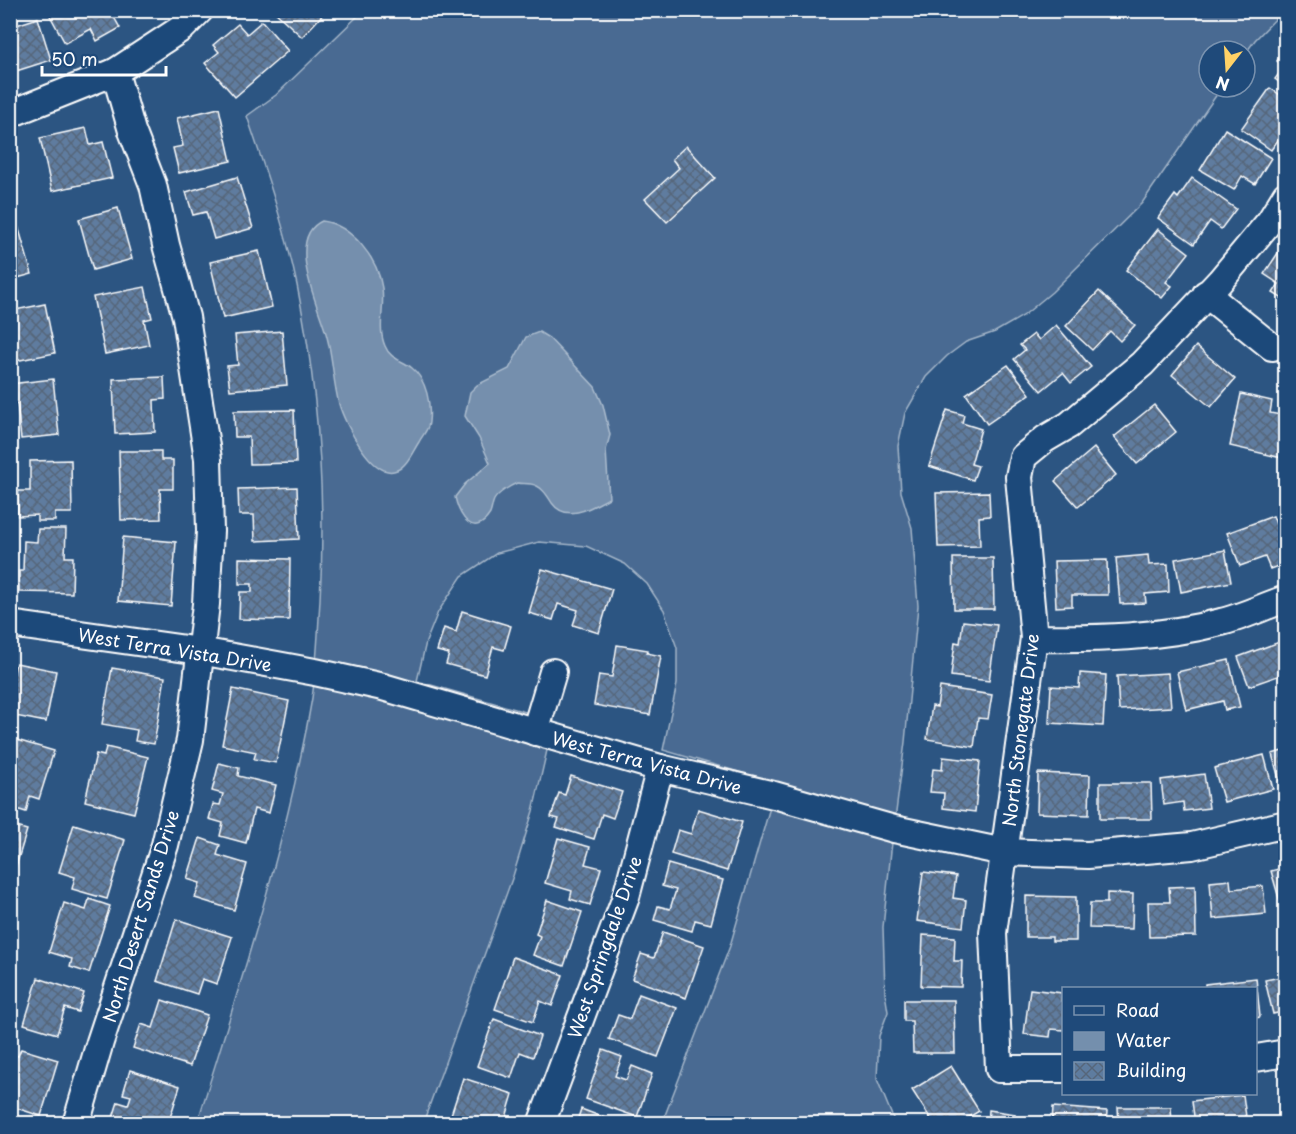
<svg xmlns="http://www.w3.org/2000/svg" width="1296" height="1134" font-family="'Playpen Sans',sans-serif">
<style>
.grass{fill:#486b92;stroke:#a4b5c8;stroke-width:1.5}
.water{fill:#748fad;stroke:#acbcce;stroke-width:1.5}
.building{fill:url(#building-cross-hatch);stroke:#fff;stroke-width:1.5}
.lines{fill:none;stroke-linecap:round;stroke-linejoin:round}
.minor-casing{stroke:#fff;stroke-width:30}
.minor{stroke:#1f4a7a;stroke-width:26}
.labels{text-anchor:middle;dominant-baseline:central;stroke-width:5;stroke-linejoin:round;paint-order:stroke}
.street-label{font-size:18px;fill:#fff;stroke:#1f4a7a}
</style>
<defs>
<pattern id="building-cross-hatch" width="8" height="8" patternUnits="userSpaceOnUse" patternTransform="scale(1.5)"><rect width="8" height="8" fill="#5e7c9f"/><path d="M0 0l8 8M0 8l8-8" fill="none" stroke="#56667a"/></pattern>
</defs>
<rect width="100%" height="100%" fill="#2c5582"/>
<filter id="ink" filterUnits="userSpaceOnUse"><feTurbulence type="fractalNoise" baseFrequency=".0167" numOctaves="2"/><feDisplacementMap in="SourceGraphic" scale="12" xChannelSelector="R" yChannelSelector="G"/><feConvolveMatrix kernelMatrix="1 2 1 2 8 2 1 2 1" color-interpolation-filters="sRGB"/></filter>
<g filter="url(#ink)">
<path class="grass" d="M363,11H1283L1255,40L1245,54V51H1209V87H1222L1142,203L1052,292L1023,316L995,332L966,342L947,356L926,377L905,413L898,446L901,492L912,528L918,606L905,742L891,851L883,927L885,993L888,1012L879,1036L877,1079L895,1123H662L730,946L777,783L663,750L677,684V648L664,610L647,584L625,564L586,546L539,542L497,553L462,576L438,612L426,642L417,681L554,720L533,811L513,876L423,1123L197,1124C240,983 287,843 312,698C317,666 318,633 320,600C326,495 318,389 297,285C285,228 266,172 247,116L276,95Z"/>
<g class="water">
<path d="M322,221C352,225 378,259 382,288C385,307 377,328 385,346C390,359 402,360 412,368C427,380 431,405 429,422C429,429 422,436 419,442C413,451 407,466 397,470C373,481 344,422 339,404C333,382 333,359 327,337C320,309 284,238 322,221Z"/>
<path d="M539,332L549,338L595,387L603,405L610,435L606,450L609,498C594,506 567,524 552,503C547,495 542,486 531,484C527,483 521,484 517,483C510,486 498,493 494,500C492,504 492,509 490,514C473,540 459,515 455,497L465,484L490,463L479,438L465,416L470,392L477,385L509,369L526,337Z"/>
</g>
<g class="building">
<path d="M47,10H110L120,28L97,41L91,29L65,43Z"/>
<path d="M273,10H327L302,37Z"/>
<path d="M38,18L51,60L10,73V27Z"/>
<path d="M262,21L288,51L235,97L205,63L219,52L213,45L238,24L247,34Z"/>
<path d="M1286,50V87L1275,79L1284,67L1277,61Z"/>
<path d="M1270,88L1286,99V129L1271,150L1241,129Z"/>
<path d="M219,108L231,161L179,173L173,148L183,146L177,118Z"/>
<path d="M86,128L90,145L103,142L112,178L52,191L40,138Z"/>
<path d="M1225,129L1271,158L1255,184L1242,176L1234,190L1200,170Z"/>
<path d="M686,146L715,178L667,222L645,199L679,168L672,159Z"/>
<path d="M237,177L253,228L214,239L206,212L193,215L186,192Z"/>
<path d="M1192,178L1236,209L1221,229L1210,221L1194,244L1158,218L1175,195L1178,198Z"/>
<path d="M118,208L132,259L93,270L79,219Z"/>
<path d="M16,219L32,274L10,280V220Z"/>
<path d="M1158,229L1189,253L1166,282L1172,286L1162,298L1126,270Z"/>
<path d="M1280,250L1286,253V301L1273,293L1279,284L1264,274Z"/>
<path d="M259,251L272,307L223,318L210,262Z"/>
<path d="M145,287L152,318L144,320L149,345L105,354L93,297Z"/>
<path d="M1099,291L1135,325L1120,341L1110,331L1092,350L1066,326Z"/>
<path d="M45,304L55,353L10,362V311Z"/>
<path d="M1056,325L1091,367L1071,383L1063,373L1041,391L1014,359L1025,350L1020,345L1034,334L1039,340Z"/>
<path d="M282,331L287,385L230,390L227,366L238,365L235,335Z"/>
<path d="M1196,346L1235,379L1211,407L1172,375Z"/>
<path d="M1008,365L1030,394L987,424L966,394Z"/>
<path d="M164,377L165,399L154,400L155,432L115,434L113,379Z"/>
<path d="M53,379L59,435L21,439L17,403H10V384Z"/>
<path d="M1241,394L1272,401L1270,413L1286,416V441L1282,458L1230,446Z"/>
<path d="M1154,405L1176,432L1137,464L1114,437Z"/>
<path d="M294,410L296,463L250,464L249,437H235L234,411Z"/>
<path d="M947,410L964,415L962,423L981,429L971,464L978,466L973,480L929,466Z"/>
<path d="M1094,448L1116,475L1078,507L1055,481Z"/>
<path d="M119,451H161V460H173V489H160L161,519L121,520Z"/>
<path d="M71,460L72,513H55V521H37V515L18,516V491H30V461Z"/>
<path d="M297,487L299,539L255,541L254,515H239L238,489Z"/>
<path d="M989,492L990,516L979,517L980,546L938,547L936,493Z"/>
<path d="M1273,516L1286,549V563L1270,569L1265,557L1240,566L1227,533Z"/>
<path d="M38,529H66L65,557H73L72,593L19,592V571H23L24,541L37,542Z"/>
<path d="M123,537L176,542L171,606L118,601Z"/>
<path d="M1225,550L1231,582L1181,592L1175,559Z"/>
<path d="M1148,555L1149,565L1168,564L1169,592L1145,594L1146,603L1120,604L1116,558Z"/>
<path d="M239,558L290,559L289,620L239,619L240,592H252V584H239Z"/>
<path d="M953,558H993L994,609H954Z"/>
<path d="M1107,560L1108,595H1072V606L1056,607L1054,561Z"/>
<path d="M542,569L612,589L599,633L573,625L578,610L558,604L553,620L529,613Z"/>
<path d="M462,611L511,626L504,650L493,647L485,675L446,664L449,654L437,651L444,628L456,632Z"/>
<path d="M963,621L997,625L989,681L951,676L955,642L960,643Z"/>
<path d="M1285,640L1286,673L1249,686L1238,657Z"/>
<path d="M617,645L648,650L647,653L661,656L650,715L594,705L599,675L612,677Z"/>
<path d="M1229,660L1240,707L1225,710L1223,701L1186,710L1177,672Z"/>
<path d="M16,663L56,671L46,722L10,715V690Z"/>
<path d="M112,668L165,677L154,744L135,741L137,730L102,724Z"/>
<path d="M1080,673L1106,675L1103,726L1049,723L1051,686L1079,688Z"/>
<path d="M1168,673L1171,707L1119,710L1117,676Z"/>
<path d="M940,687L992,695L988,719L978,718L974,747L927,739L932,706L937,707Z"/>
<path d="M233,689L289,701L276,763L254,759L256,752L222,745Z"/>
<path d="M10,738L54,751L39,799L30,796L26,812L10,807Z"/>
<path d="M106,747L148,757L134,813L85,801L96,754L104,756Z"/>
<path d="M1286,750V785L1281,786L1272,754Z"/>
<path d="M1264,755L1273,789L1224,802L1214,768Z"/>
<path d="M943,757L980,761L975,812L943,808L944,793L930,792L933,769L942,770Z"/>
<path d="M219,763L239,768L238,776L276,785L269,813L254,809L246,843L220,836L223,823L209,819L213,804L220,805L223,794L212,791Z"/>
<path d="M1038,773L1090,775L1089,815L1037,813Z"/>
<path d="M1204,774L1209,808L1184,811L1183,802L1164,805L1161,780Z"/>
<path d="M571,776L622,792L613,818L602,814L594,839L556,827L559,819L551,817L559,793L565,795Z"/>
<path d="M1100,783H1151L1152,819H1100Z"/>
<path d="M698,809L742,822L727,871L671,854L678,830L691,834Z"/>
<path d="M74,824L125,840L107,899L72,889L75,877L59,872Z"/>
<path d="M10,825L27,830L12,879H10Z"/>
<path d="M200,838L220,845L217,855L247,864L234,910L195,898L200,883L187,879Z"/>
<path d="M558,838L590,847L585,864L601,868L590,905L570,899L572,891L545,883Z"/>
<path d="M668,864L723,880L711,924L695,920L692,931L654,920L658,906L670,909L676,890L662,886Z"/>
<path d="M1286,867V911L1283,912L1271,871Z"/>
<path d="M923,872L956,876L953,898L966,900L963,927L917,921Z"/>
<path d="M1230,880L1231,889L1263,886L1266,914L1213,919L1210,882Z"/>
<path d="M1195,886L1196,936L1149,937L1148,902H1170L1169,887Z"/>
<path d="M1107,893L1133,894L1132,929L1089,928L1090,903H1107Z"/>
<path d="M1026,896L1076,897V941H1052V937H1026Z"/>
<path d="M89,899L110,906L89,973L70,967L72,959L49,952L64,903L86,910Z"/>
<path d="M547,900L582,912L564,966L533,955L540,936L536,934Z"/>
<path d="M176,919L232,937L217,984L202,979L197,994L157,981Z"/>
<path d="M663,932L704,946L686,998L632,979L641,954L654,958Z"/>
<path d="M923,935L955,937L954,961H962L961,987L921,986Z"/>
<path d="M513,957L563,975L552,1006L540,1001L533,1022L495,1009Z"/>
<path d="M1286,976V1011L1273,1014L1265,980Z"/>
<path d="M38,978L84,993L78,1012L65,1008L57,1034L24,1024Z"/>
<path d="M1256,978L1260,1017L1256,1018V988H1205V984Z"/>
<path d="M1030,989L1062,993L1061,1001L1064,1002V1030L1051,1029L1050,1037L1024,1034Z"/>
<path d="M639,994L677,1008L658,1057L609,1039L618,1015L630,1019Z"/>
<path d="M162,1000L207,1015L190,1066L133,1048L141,1024L153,1028Z"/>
<path d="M904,1000H954L955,1053H913L912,1021H904Z"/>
<path d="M494,1019L540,1036L533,1057L520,1052L511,1078L477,1066Z"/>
<path d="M21,1049L58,1060L41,1116L10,1106V1054L18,1056Z"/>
<path d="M603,1050L622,1057L615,1076L626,1080L632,1066L652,1074L637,1117L586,1099Z"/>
<path d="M951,1066L979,1111L958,1124H934L912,1090Z"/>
<path d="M130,1070L180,1086L168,1124H111L118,1102L128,1105L131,1096L123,1094Z"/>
<path d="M463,1078L513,1094L505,1121L499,1120L498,1124H448Z"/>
<path d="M1243,1095L1247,1124H1195L1192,1101Z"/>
<path d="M1053,1107L1107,1111L1106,1124H1052Z"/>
<path d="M1118,1107H1171L1172,1124H1119Z"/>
<path d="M581,1109L621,1124H576Z"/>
<path d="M989,1110L1015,1114L1014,1124H988Z"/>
</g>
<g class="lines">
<g class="minor-casing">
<g id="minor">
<path d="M10,114L115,72L182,28L200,10"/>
<path d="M1206,294L1272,347"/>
<path d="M10,624L200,651L315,672L383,687L660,768L774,795L894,829L1004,852L1088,855L1192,846L1286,824"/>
<path d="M1034,638C1097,639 1160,638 1221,622C1243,617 1264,606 1286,599"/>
<path d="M535,732L553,672"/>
<path d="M1256,1058L1286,1053"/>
<path d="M1064,1069H999L993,933L1034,638L1019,477L1023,457L1045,439L1069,425L1142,364L1220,281L1270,221L1286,195"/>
<path d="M76,1124L100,1042L165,845L190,740L206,604L210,531L208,459L186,317L166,245L153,185L132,131L115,72"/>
<path d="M541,1124L626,897L660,768"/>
</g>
</g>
<use href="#minor" class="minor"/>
</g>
</g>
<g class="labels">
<g class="street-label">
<text transform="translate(175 649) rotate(9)">West Terra Vista Drive</text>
<text transform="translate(1020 730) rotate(-83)">North Stonegate Drive</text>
<text transform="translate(647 762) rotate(15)">West Terra Vista Drive</text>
<text transform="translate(140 916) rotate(-73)">North Desert Sands Drive</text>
<text transform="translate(604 947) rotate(-71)">West Springdale Drive</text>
</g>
</g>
<rect width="1296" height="1134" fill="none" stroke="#1f4a7a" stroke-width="36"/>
<rect x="18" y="18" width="1260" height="1098" fill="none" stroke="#fff" stroke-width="2" filter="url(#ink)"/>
<rect x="1062" y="987" width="195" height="108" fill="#1f4a7a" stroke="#7992af" stroke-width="1.5"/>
<rect x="1074" y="1006" width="30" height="9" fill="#1f4a7a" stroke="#7992af" stroke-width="1.5"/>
<text x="1116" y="1017" font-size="18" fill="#ffffff">Road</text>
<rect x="1074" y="1032" width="30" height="18" fill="#748fad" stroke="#7992af" stroke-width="1.5"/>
<text x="1116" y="1047" font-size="18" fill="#ffffff">Water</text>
<rect x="1074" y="1062" width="30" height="18" fill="url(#building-cross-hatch)" stroke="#7992af" stroke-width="1.5"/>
<text x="1116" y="1077" font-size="18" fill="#ffffff">Building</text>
<g transform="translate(1227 69) rotate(197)"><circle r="28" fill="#1f4a7a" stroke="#7992af" stroke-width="1.5"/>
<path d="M0-4.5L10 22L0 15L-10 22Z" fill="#ffd166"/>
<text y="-9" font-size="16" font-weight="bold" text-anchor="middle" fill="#ffffff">N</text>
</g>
<path d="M42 66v9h124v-9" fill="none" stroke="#ffffff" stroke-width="3"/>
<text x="51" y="66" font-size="18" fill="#ffffff" stroke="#1f4a7a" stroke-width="4.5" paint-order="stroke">50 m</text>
</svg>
